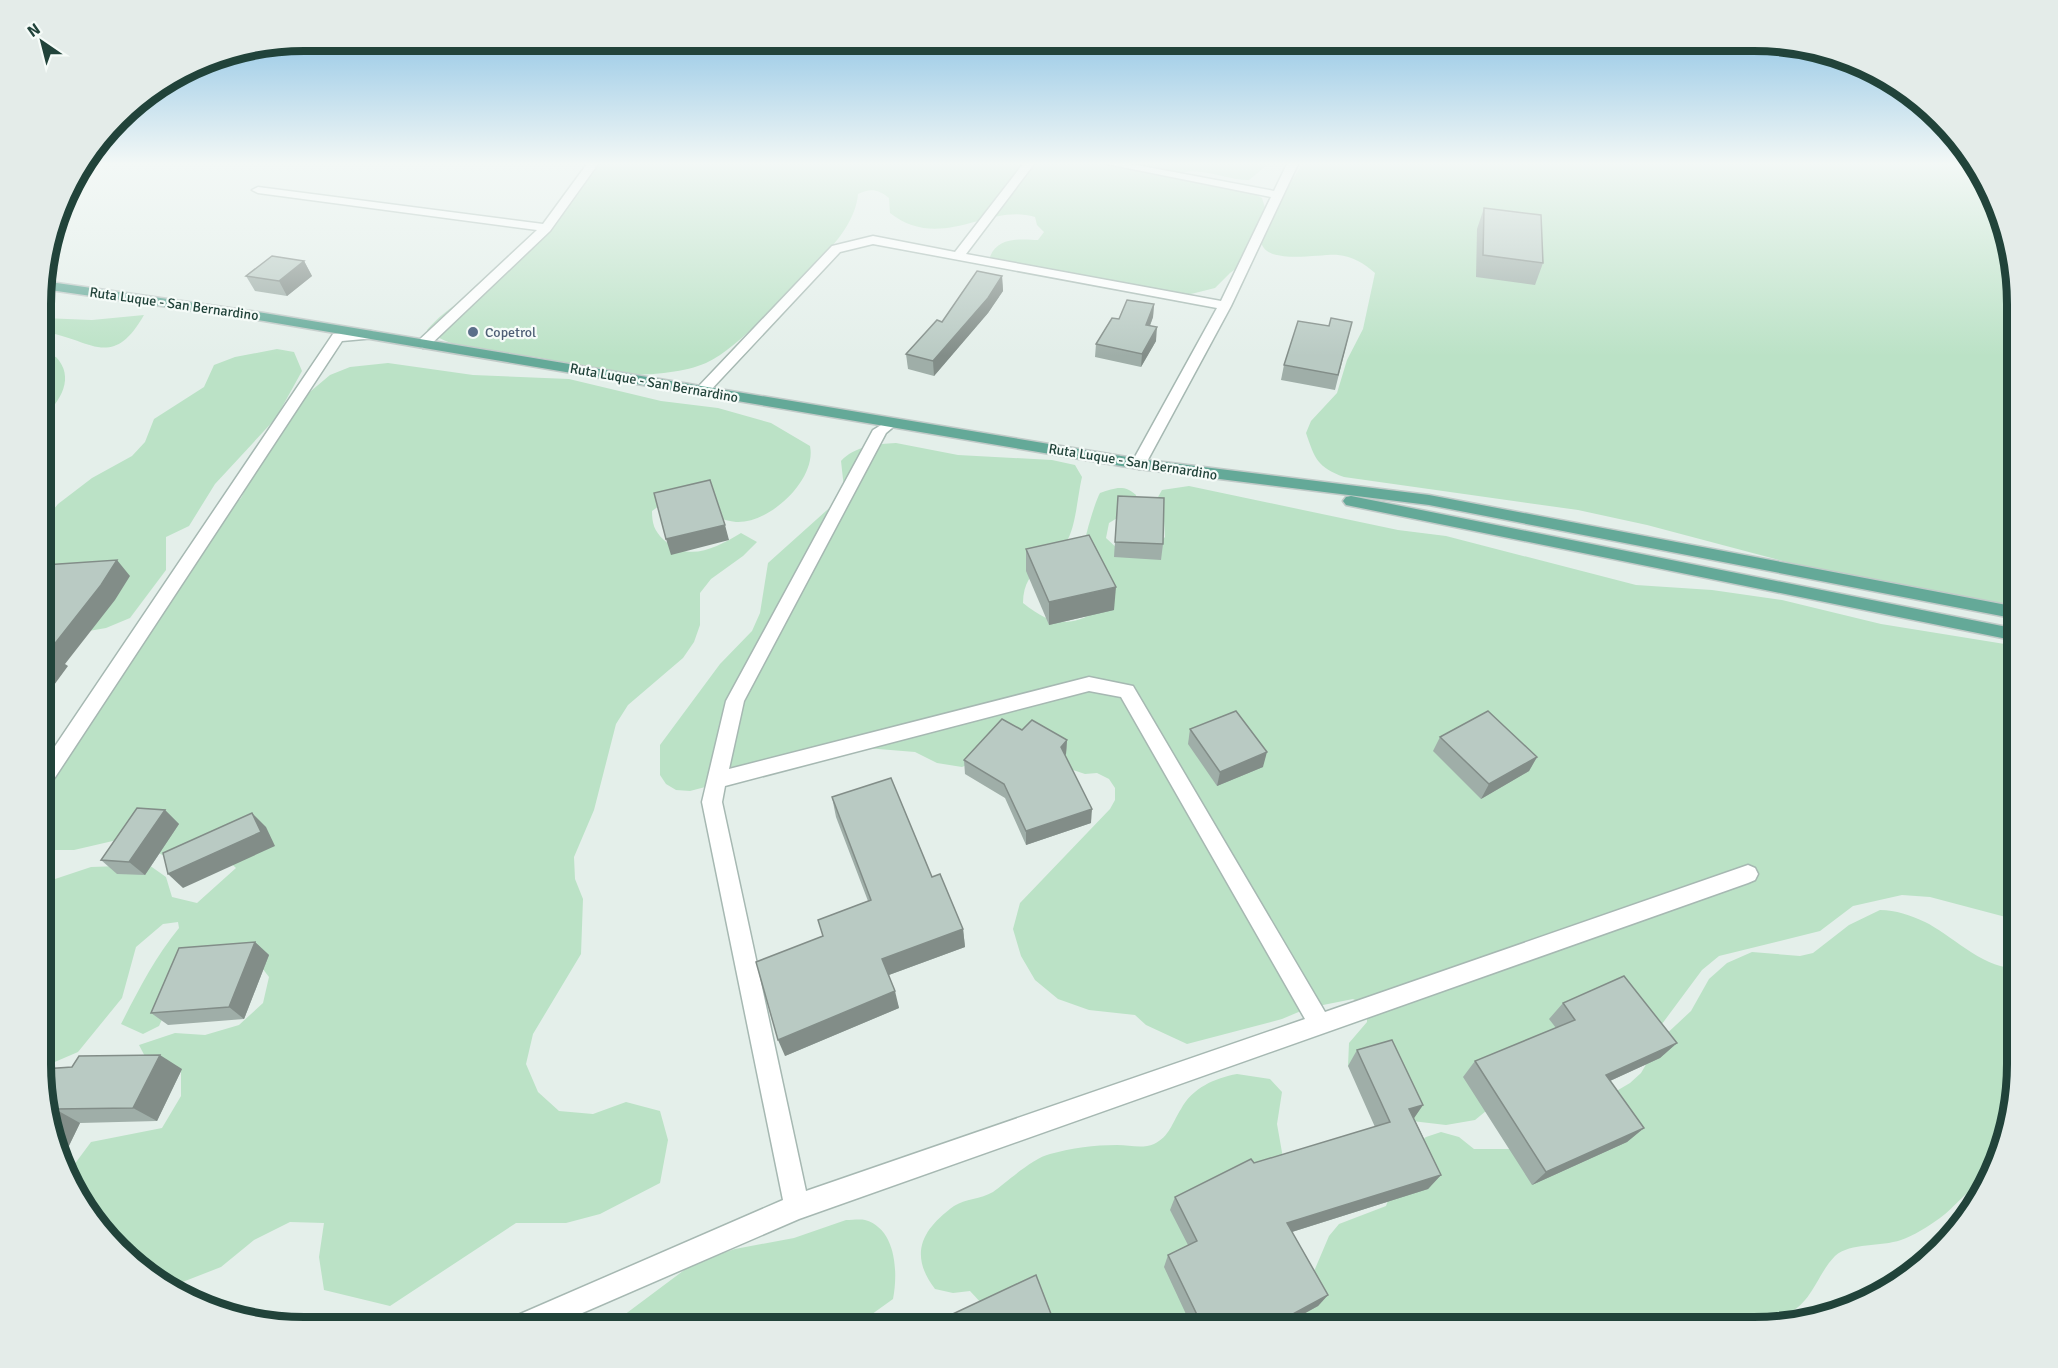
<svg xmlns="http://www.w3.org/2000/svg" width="2058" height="1368" font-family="Signika,sans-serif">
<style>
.green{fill:#bbe2c6}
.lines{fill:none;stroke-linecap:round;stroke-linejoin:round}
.minor-casing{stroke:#a6b8b2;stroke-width:3}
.major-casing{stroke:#c1cac8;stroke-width:3}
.minor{fill:#fff;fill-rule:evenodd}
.major{fill:#64a998;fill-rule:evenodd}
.wall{fill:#9faea8}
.shaded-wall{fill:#828d88}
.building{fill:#b9cac3;stroke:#828d88;stroke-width:1.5}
.service-dot{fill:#5c6f8a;stroke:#f5fbf8;stroke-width:2}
.labels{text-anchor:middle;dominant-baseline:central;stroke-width:4.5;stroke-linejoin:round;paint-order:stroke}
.far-street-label{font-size:14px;fill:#21433a;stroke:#f5fbf8}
.far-service-label{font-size:14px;fill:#4e5e75;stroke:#f5fbf8;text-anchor:start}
.rim{fill:none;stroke:#21433a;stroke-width:8}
</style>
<rect width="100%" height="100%" fill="#e4efea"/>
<g class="green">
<path d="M588,164H1268L1249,180C1227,180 1205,168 1183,172C1208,185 1239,183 1262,198L1267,214L1252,236L1256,254L1230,273L1215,288L1171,299L1121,291L1078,277L1012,271L990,257C997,237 1021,239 1038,240L1044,232L1037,225L1035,217C990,202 941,253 890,213L889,198C878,189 870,188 858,194C855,227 826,253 804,276C779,301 737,349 706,363C679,375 632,376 602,374C580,373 558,360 536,357C501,352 456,353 427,330C448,305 478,292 504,273C542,245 565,204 588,164Z"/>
<path d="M1303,164H1974L1982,173L2017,287V608L1835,575L1647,525L1578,510L1344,477C1317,467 1315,459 1306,433L1311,421L1337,393L1347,360L1363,329L1375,273C1365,264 1352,256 1338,255C1322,253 1257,268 1261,236C1263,222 1275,212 1281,200C1288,187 1294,176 1303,164Z"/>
<path d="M144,315C111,373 89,337 43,332V318L92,320Z"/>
<path d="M277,349L294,352L302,371L276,418L215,484L189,526L166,537V570L130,618L106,628L43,639V522L58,504L92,478L132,456L145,442L154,419L204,387L214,365L235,357Z"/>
<path d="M43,354L56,357C75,377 61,401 43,417Z"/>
<path d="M388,363L473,375L569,379L661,401L718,408L771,423L810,446C817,479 770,524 736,522C718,520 688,506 669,499L652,511C652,523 654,531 664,540C688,563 716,548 741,533L757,542L743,556L711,579L700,593V625L694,642L683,658L628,705L616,724L594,810L574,857L575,879L583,899L581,954L533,1034L526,1064L538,1092L559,1111L593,1114L626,1102L660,1111L668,1140L660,1183L600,1214L566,1223H516L390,1306L324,1290L319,1257L324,1223L290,1222L254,1240L221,1267L180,1283H158L76,1196L68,1173L91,1142L162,1128L181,1096V1070L150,1066L139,1045L175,1033L205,1035L239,1025L263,1003L269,977L256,960L172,998L159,1026L143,1034L121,1024C138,991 155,957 179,928L178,922L163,924L136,947L122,998L78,1052L43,1067V883L91,867L149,865L166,877L172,897L197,903L236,868L222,855L166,857L130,837L74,850H47L43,848V777L167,586L182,556L241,498L268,445L305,396L330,375L350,367Z"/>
<path d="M896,443L958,455L1052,460L1075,465L1082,477C1078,494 1076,522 1069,537C1055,566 1024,563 1023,603C1051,625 1067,628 1098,611C1094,592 1085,571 1084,551C1083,541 1095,502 1100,493C1115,488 1124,484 1136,495L1137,502L1132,509L1109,523L1106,538L1119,550H1153L1165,537L1164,521L1158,497L1162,490L1189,486L1398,530L1446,536L1636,585L1712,590L1782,600L1881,624L2017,646V920L1930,897L1902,895L1853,906L1820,931L1719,956L1702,970L1659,1028L1508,1093L1475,1120L1446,1125L1412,1121L1348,1066L1349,1043L1367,1022V1006L1353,999L1308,1008L1282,1019L1187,1044L1146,1025L1135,1015L1089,1010L1058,999L1035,980L1021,956L1013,929L1020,903L1110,809L1115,800V788L1109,779L1097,773L1085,774L1073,770L1056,753L1009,749L962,767L937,763L915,752L866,748L811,759L690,791L676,790L666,784L660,775V745L720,664L752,631L760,613L768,563L836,502L844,488L841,461C855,446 876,444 896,443Z"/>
<path d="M43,711L49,714L55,728L48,747L43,752Z"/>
<path d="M1880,910C1896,910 1910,915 1925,922C1950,934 1989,973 2017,967V1081L2004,1148L1987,1183C1967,1187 1956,1207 1940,1218C1929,1226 1913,1236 1901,1240C1881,1247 1851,1242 1835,1256C1818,1273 1812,1302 1790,1312C1758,1326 1721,1307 1692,1327H1243L1259,1309L1305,1284L1315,1269L1329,1236L1339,1224L1386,1206L1397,1175L1413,1147L1426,1137L1441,1132L1459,1137L1474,1149H1536L1591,1106L1630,1083L1641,1073L1661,1039L1691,1011L1709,979L1727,963L1752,952L1800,956L1813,953L1849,925Z"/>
<path d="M1237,1074L1270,1079L1282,1092L1277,1124L1283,1158L1197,1327C1166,1327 1133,1329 1102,1327C1085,1326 1071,1319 1055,1327L996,1319L970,1291L953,1293L935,1289C909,1255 921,1230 954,1206C965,1199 981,1199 993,1192C1008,1181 1033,1158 1050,1154C1072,1148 1094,1145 1117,1145C1130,1145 1142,1149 1154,1144C1170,1136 1172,1123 1181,1109C1192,1088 1215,1078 1237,1074Z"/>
<path d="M846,1220C852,1220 860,1219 865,1220C897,1229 898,1274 893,1299L861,1322L848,1327H608L695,1262L735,1249L794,1238Z"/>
</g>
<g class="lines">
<g class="minor-casing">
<g id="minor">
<path d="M587,164H598L550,231L428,347L423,348L416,344L418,341L537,230L258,193L252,190L258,187L543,224Z"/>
<path d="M1023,164H1034L966,254L1221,301L1271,197L1107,164H1131L1274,191L1287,164H1298L1231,306L1144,467L1139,469L1131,464L1217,308L873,244L840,252L707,394H697V388L832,246L873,236L955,252Z"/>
<path d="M370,331L375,332V338L342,341L50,785L43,787V764L333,334Z"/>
<path d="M891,419L898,423L886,433L744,701L729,769L1089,677L1133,686L1325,1012L1748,865L1755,868L1758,874L1755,880L1748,883L799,1219L550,1327H507L511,1318L783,1200L702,802L726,701L873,430ZM1089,691L1121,697L1305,1019L806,1191L722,802L725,786Z"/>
</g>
</g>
<g class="major-casing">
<g id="major">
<path d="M43,281L264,313L1139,459L1429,495L2017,607V619L1429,505L1139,469L264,321L43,289Z"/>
<path d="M1351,496L2017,629V641L1346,505L1343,501L1346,497Z"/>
</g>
</g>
<use href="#minor" class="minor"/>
<use href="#major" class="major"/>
</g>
<g class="wall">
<path d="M1484,208L1543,263L1535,285L1476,277L1477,229Z"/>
<path d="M304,261L312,276L287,296L255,291L246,276Z"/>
<path d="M1002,276L1003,291L988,313L934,376L908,369L906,354L942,322Z"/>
<path d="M1154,304L1153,317L1150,326L1156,341L1141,367L1095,357L1096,344L1119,319Z"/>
<path d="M1352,322L1335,390L1281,380L1284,365L1329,326Z"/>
<path d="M1118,496L1163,544L1161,560L1114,557Z"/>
<path d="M1026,549L1114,610L1049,625L1026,571Z"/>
<path d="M1190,729L1263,767L1217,786L1188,744Z"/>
<path d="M1022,730L1067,740L1066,754L1065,755L1091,823L1026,845L1005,798L965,774L964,760Z"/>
<path d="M1440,737L1537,757L1529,771L1481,799L1433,751Z"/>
<path d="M832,797L932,877L963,929L965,947L889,975L899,1008L785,1056L823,936L818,920L868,901L836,817Z"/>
<path d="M165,810L179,824L145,875L117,874L101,860Z"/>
<path d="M255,942L269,955L244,1019L168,1025L151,1013Z"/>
<path d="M1563,1003L1677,1043L1660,1058L1610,1081L1644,1128L1627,1142L1532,1185L1463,1077L1475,1061L1556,1028L1549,1019Z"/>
<path d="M1357,1050L1423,1105L1414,1118L1441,1175L1428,1189L1292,1232L1328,1295L1318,1306L1280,1327H1192L1164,1267L1168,1255L1188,1245L1170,1210L1175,1197L1254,1163L1375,1127L1348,1066Z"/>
<path d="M182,1069L157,1121L80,1123L63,1158L43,1098Z"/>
</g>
<g class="shaded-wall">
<path d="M304,261L312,276L287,296L279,281Z"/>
<path d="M1002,276L1003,291L988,313L934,376L933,361Z"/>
<path d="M1154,304L1153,317L1145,338L1146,325Z"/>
<path d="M1157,327L1156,341L1141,367L1142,354Z"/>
<path d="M725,525L729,540L671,555L666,539Z"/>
<path d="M117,560L130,576L115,600L65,664L68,666L43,700V664L49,651Z"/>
<path d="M1116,587L1114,610L1049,625V602Z"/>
<path d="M1067,740L1066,754L1060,761L1061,747Z"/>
<path d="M1267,752L1263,767L1217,786L1220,772Z"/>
<path d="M1537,757L1529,771L1481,799L1489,784Z"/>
<path d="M1092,809L1091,823L1026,845V831Z"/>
<path d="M165,810L179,824L145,875L129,862Z"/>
<path d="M252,813L266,827L275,846L183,888L168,874Z"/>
<path d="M963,929L965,947L886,976L882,959Z"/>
<path d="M255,942L269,955L244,1019L229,1007Z"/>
<path d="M895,991L899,1008L785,1056L778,1040Z"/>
<path d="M1677,1043L1660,1058L1590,1090L1606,1075Z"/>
<path d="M160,1055L182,1069L157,1121L133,1108Z"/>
<path d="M1423,1105L1412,1121L1409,1109Z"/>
<path d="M55,1109L80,1123L63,1158L50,1119Z"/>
<path d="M1644,1128L1627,1142L1532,1185L1546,1172Z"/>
<path d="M1441,1175L1428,1189L1279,1236L1287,1223Z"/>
<path d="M1328,1295L1318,1306L1280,1327H1269Z"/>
</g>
<g class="building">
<path d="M1484,208L1541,215L1543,263L1483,255Z"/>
<path d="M272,256L304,261L279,281L246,276Z"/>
<path d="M977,271L1002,276L988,298L933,361L906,354L937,320L942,322Z"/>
<path d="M1127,300L1154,304L1146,325L1157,327L1142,354L1096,344L1112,318L1119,319Z"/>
<path d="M1331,318L1352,322L1338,375L1284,365L1298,321L1329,326Z"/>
<path d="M710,480L725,525L666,539L654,493Z"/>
<path d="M1118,496L1164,498L1163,544L1115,542Z"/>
<path d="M1089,535L1116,587L1049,602L1026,549Z"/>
<path d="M117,560L101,585L49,651H53L43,664V594L48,588L43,589V566L44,565Z"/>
<path d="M1236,711L1267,752L1220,772L1190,729Z"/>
<path d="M1488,711L1537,757L1489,784L1440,737Z"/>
<path d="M1002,719L1022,730L1032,720L1067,740L1061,747L1092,809L1026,831L1004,784L964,760Z"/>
<path d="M891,778L932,877L940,874L963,929L882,959L895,991L778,1040L756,962L823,936L818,920L871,900L832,797Z"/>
<path d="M137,808L165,810L129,862L101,860Z"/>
<path d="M252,813L261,832L168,874L163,853Z"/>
<path d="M255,942L229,1007L151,1013L179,948Z"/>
<path d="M1624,976L1677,1043L1606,1075L1644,1128L1546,1172L1475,1061L1575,1020L1563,1003Z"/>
<path d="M1392,1040L1423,1105L1409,1109L1441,1175L1287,1223L1328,1295L1269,1327H1203L1168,1255L1197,1241L1175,1197L1251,1159L1254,1163L1390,1122L1357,1050Z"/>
<path d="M160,1055L133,1108L55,1109L50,1119L43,1098V1069L72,1067L79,1056Z"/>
<path d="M1036,1275L1056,1327H925Z"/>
</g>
<linearGradient id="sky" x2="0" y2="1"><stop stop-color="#81bde2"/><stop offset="0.46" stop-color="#f3f8f6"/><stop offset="1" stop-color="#f3f8f6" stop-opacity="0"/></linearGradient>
<rect width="2058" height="356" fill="url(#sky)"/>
<circle class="service-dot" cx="473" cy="332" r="6"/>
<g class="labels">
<g class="far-street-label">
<text transform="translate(174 304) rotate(8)">Ruta Luque - San Bernardino</text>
<text transform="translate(654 383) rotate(10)">Ruta Luque - San Bernardino</text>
<text transform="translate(1133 462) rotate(9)">Ruta Luque - San Bernardino</text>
</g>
<g class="far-service-label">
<text x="485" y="332">Copetrol</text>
</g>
</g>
<path d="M0 0H2058V1368H0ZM304 51H1754A253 253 0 0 1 2007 304V1064A253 253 0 0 1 1754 1317H304A253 253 0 0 1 51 1064V304A253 253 0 0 1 304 51Z" fill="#e4ece9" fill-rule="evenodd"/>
<path class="rim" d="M304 51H1754A253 253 0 0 1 2007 304V1064A253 253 0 0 1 1754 1317H304A253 253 0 0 1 51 1064V304A253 253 0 0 1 304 51Z"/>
<g transform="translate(42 42) rotate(325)" stroke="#f5fbf8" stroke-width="4.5" paint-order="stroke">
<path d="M0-4.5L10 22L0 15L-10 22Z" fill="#21433a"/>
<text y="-9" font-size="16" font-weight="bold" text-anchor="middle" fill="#21433a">N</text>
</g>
</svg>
